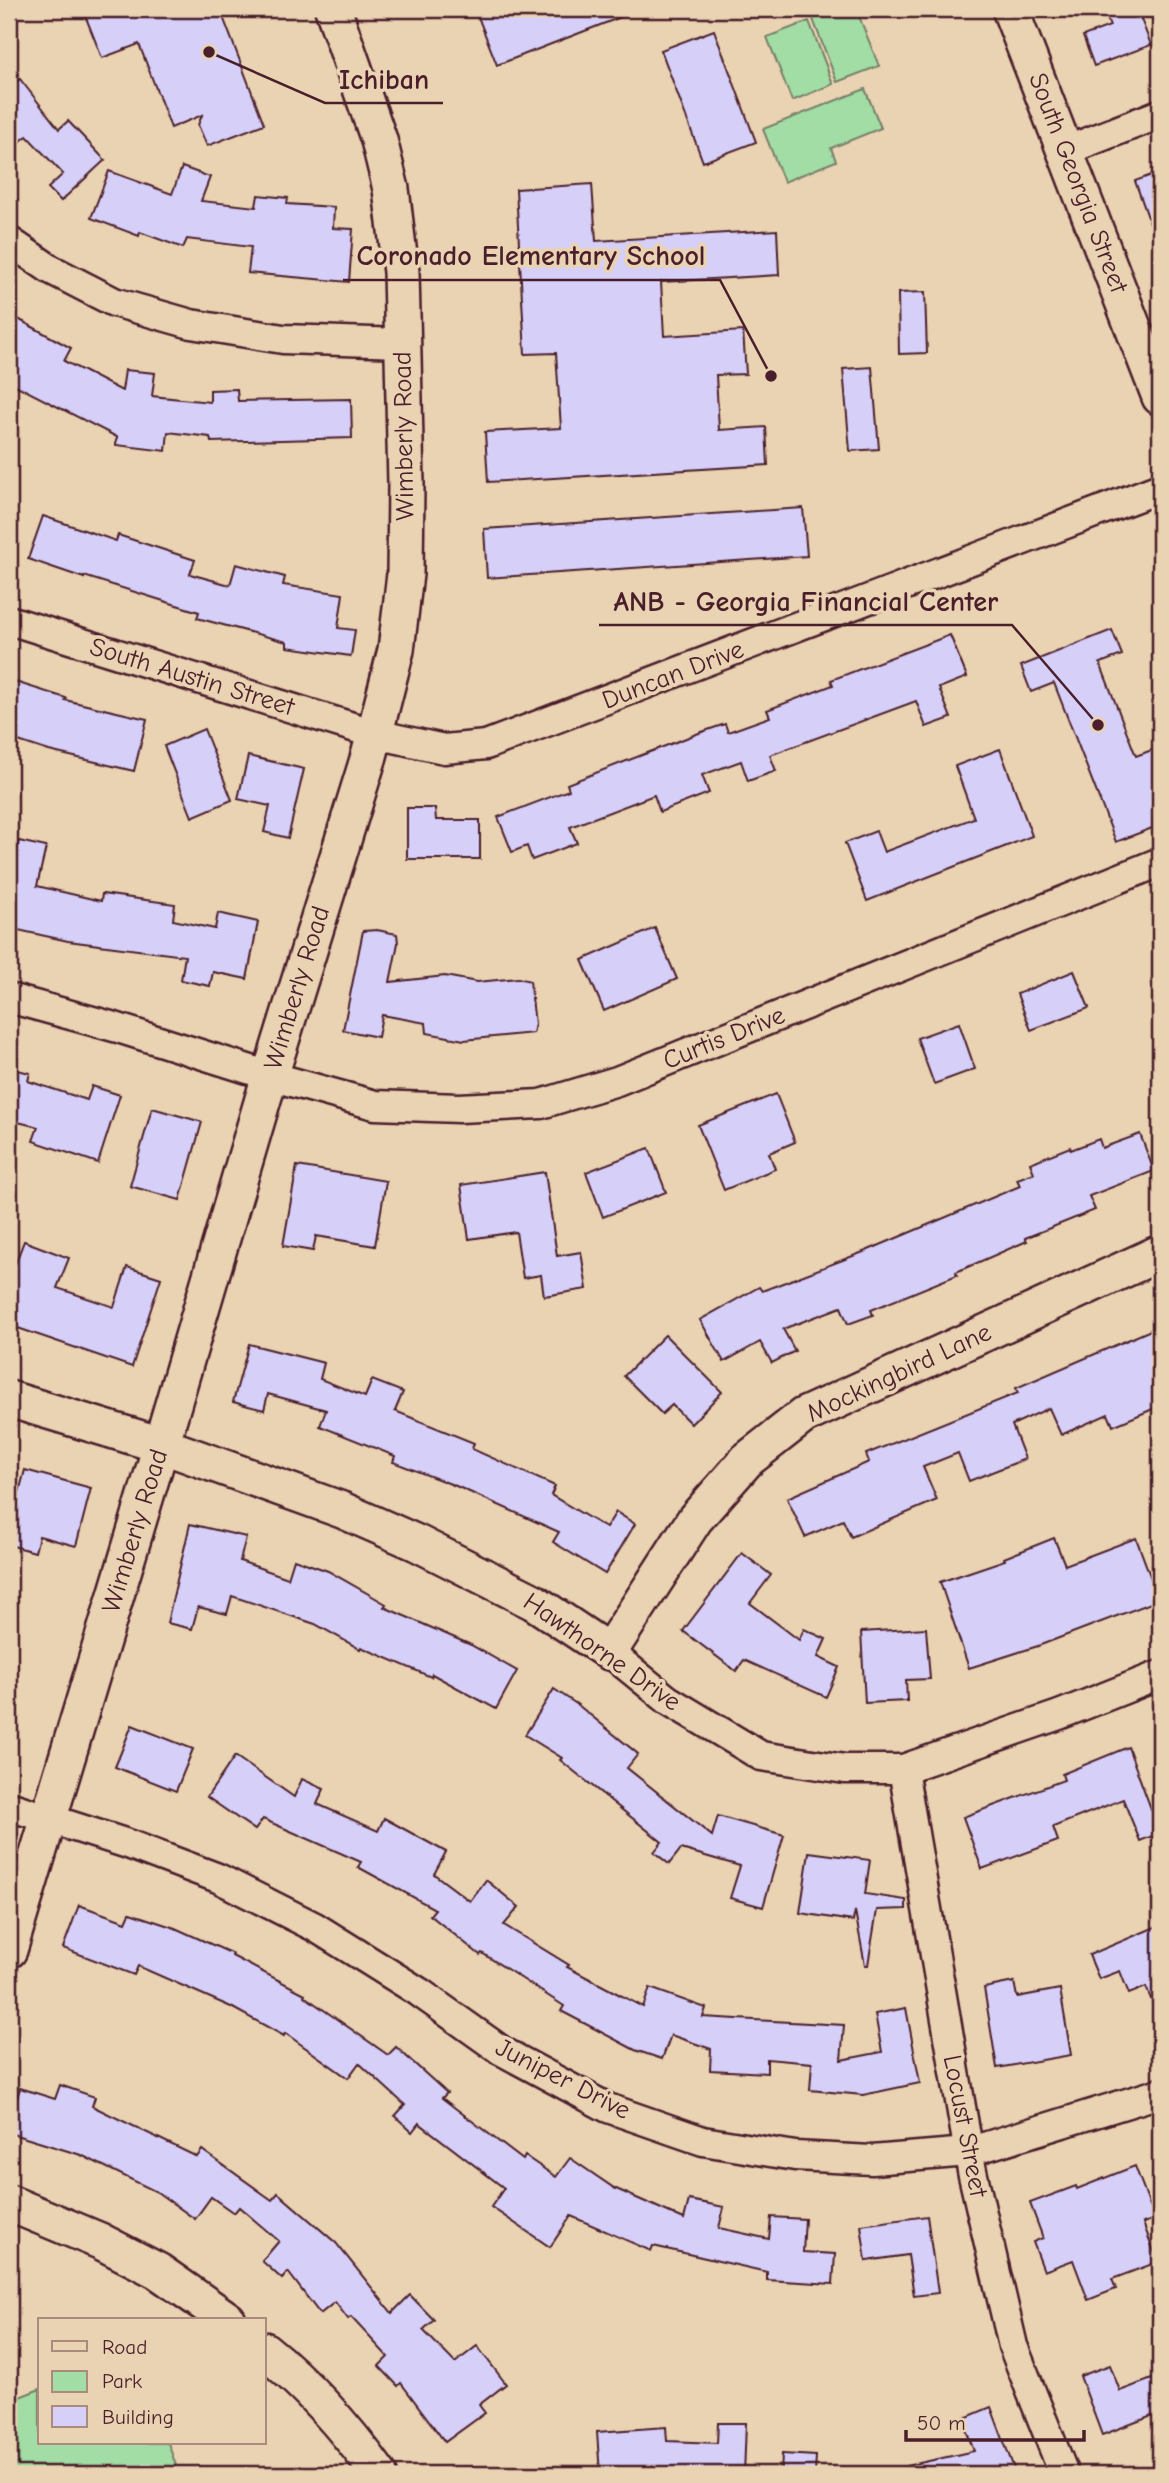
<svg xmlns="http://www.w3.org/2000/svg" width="1169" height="2483" font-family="'Comic Neue',sans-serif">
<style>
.green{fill:#a1dda4;stroke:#767e68;stroke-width:2}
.building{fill:#d6d0f9;stroke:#4a1f2b;stroke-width:2}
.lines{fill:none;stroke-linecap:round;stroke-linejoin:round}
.minor-casing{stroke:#4a1f2b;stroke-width:33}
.major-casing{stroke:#4a1f2b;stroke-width:40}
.minor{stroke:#ead3b3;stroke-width:28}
.major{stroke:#ead3b3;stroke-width:35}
.labels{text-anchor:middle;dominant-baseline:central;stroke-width:7;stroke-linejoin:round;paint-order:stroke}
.street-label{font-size:26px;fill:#4a1f2b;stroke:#ead3b3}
.leader{fill:none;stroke:#4a1f2b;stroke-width:2.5}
.callout-dot{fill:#4a1f2b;stroke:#ead3b3;stroke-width:2.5}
.callout-label{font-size:28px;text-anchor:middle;font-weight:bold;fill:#4a1f2b;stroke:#ead3b3;stroke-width:7;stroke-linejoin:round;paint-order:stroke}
</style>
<rect width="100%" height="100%" fill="#ead3b3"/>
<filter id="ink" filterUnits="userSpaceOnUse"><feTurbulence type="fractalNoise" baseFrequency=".0143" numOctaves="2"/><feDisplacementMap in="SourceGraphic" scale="14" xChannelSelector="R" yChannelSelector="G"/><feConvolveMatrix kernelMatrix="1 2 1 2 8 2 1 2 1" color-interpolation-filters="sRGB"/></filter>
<g filter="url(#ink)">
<g class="green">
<path d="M838,9H856L879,66L837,82L813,19Z"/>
<path d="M809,21L833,84L792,101L767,37Z"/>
<path d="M865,89L881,128L831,148L836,161L784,182L763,129Z"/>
<path d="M40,2389V2443H168L179,2474H9V2401Z"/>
</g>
<g class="building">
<path d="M101,9H220L264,124L207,146L198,125L202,115L171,128L139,44L102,58L85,15Z"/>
<path d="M475,9H639V10L497,65Z"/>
<path d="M1103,9H1137L1151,45L1094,66L1083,36L1110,26Z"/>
<path d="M714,30L756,142L703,162L661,50Z"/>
<path d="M20,79L59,129L68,121L105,160L61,201L48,188L63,174L27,136L9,150V88Z"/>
<path d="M182,167L210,177L201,201L256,207L258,195L288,198L287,204L334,207L333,228L353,229L349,282L248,273L251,247L187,239L183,248L140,232L139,236L91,218L109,171L172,194Z"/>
<path d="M1160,172V245H1158L1135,181Z"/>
<path d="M592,184L596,241L777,230L779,275L661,282L664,336L743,331L746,374L716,375L719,430L766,427L768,465L488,482L485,432L561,428L556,353L525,354L516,189Z"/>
<path d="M925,292L927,353L899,354L898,293Z"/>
<path d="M9,314L71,348L64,361L122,391L125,370L155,373L152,396L210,402V390L237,389L238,401L351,399L352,438L211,442L210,437L168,432L166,451L116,445L117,437L9,382Z"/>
<path d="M872,367L879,449L850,451L843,369Z"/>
<path d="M803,508L807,556L487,578L484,529Z"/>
<path d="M43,516L116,541L118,535L195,560L190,574L230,585L236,564L285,577L283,585L343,594L338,628L355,630L351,656L287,647V642L197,618L199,612L84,576V578L28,559Z"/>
<path d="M1112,630L1122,655L1100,663L1136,756L1160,747V825L1116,842L1054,683L1031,692L1021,666Z"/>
<path d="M950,635L967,677L939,688L951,718L926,727L916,701L770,755L776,771L748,781L741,761L702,775L709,793L660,812L654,795L570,827L577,843L532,860L527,846L512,852L498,817L569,790L567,784L699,733L725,724L728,732L770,717L767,710L833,685L831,680Z"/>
<path d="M9,680L66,698L65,700L147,719L134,771L49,751L9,738Z"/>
<path d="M204,729L232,800L192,817L164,746Z"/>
<path d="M1000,749L1032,836L867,901L845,843L876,831L884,852L974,818L955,766Z"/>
<path d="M248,756L304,769L288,838L264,832L270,806L238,799Z"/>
<path d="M407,808H435L436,820H480V859H407Z"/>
<path d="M19,841L46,847L37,886L101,901L102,894L175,904L173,920L215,929L218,913L258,922L247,979L213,972L210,986L181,980L185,956L68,941L9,928V884Z"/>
<path d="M655,928L677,979L604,1011L582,960Z"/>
<path d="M377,930L397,934L398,943L390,982L445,976L477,982L518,978L530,981L535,1024L533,1033L464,1040L427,1033L426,1023L382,1015L378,1037L343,1030L363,931Z"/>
<path d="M1074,971L1089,1008L1031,1030L1017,994Z"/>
<path d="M959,1023L975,1069L934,1084L917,1038Z"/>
<path d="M9,1068L30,1073L28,1081L87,1100L92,1086L120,1095L98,1163L33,1141L38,1127L18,1122L16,1131L9,1130Z"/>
<path d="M776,1094L795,1142L769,1153L775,1169L724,1190L698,1125Z"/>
<path d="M152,1108L202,1122L180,1200L130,1186Z"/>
<path d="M1140,1134L1154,1171L1089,1196L1095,1210L1025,1238L1027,1241L956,1272L957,1275L871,1310L873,1315L848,1324L841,1307L783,1329L795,1351L772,1363L760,1342L724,1362L700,1320L759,1287L762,1291L866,1251L1020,1186L1017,1179L1034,1173L1030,1163L1070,1147L1071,1150L1099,1139L1102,1148Z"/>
<path d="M649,1148L666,1192L603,1217L586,1172Z"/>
<path d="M297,1166L386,1181L375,1246L316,1236L313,1251L283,1246Z"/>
<path d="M545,1172L557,1256L581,1252L587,1289L544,1296L541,1275L523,1278L516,1232L469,1239L461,1185Z"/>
<path d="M24,1241L69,1258L57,1288L114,1307L127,1267L161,1278L132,1367L9,1325V1280Z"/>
<path d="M1160,1326V1406L1113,1426L1108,1414L1061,1435L1049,1408L1012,1425L1025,1459L969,1481L958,1453L923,1467L937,1500L851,1537L843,1520L805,1537L787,1498L869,1462L866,1454L1018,1393L1016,1388Z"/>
<path d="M665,1335L722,1392L691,1424L672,1405L662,1414L624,1376Z"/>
<path d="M249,1344L324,1363L320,1379L365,1397L372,1380L403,1392L395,1411L474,1443L472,1449L555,1486L551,1495L606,1528L616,1512L635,1524L605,1574L553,1542L559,1532L456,1486L393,1462L395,1456L320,1426L326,1410L268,1394L264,1410L233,1402Z"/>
<path d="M25,1470L91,1488L76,1546L39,1536L35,1552L9,1545V1530Z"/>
<path d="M190,1524L246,1537L240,1561L288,1578L294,1559L328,1571L386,1604L384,1607L471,1645L517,1671L496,1709L432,1674L431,1677L361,1647L360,1649L315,1624L232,1596L227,1614L198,1607L192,1629L167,1623Z"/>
<path d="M1054,1538L1065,1565L1136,1538L1159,1600L1038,1646L969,1668L940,1582L1005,1560L1004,1558Z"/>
<path d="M742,1553L771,1575L750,1603L799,1640L804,1629L826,1639L818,1657L839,1667L826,1697L744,1660L736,1671L683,1631Z"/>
<path d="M926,1628L930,1679L906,1680L907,1701L865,1703L861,1632Z"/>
<path d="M554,1689L578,1705L638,1754L627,1768L712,1836L718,1816L784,1835L763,1907L730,1898L740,1866L681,1849L669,1864L654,1852L662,1842L560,1760L562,1758L525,1735Z"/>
<path d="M132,1725L193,1749L176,1791L115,1767Z"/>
<path d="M1128,1747L1160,1833L1140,1841L1123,1799L1053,1827L1058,1841L982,1869L963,1817L1064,1780L1062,1774Z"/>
<path d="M235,1756L294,1797L302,1779L324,1789L317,1804L378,1831L384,1818L446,1852L434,1874L470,1901L486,1880L519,1907L504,1925L569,1965L567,1967L643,2007L650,1988L706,2008L703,2017L844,2025L841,2060L882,2052L875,2014L906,2008L920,2083L863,2095L810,2090L812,2063L767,2059V2073L710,2070L711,2049L671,2035L662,2059L635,2050L561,2011L564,2006L482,1953L480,1955L430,1915L435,1909L358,1867L361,1862L263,1819L255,1830L207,1797Z"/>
<path d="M809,1852L870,1860L865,1894L906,1900V1909L877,1910L868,1965H865L855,1911L853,1921L800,1913Z"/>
<path d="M79,1905L126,1922L130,1913L175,1928L233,1954L232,1956L305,1994L304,1996L388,2055L396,2047L447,2093L442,2098L523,2160L525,2156L556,2177L570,2158L614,2188L684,2219L689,2200L724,2207L719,2228L769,2239L771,2217L805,2219L803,2252L835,2254L833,2284L767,2280V2272L653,2246L651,2251L571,2216L550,2247L491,2207L504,2188L419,2123L412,2132L395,2116L405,2105L359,2063L348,2078L285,2033L284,2036L231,2007L138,1966L134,1975L63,1948Z"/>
<path d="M1160,1925V2020L1146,1987L1129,1994L1120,1971L1099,1979L1089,1955Z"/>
<path d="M1014,1982L1017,1997L1060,1989L1071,2055L997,2068L984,1988Z"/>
<path d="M60,2085L95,2097L92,2106L197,2157L202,2150L272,2200L278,2193L336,2243L392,2313L410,2295L434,2320L423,2330L455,2363L477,2346L506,2384L479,2405L485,2413L445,2442L401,2383L398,2386L379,2366L388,2357L351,2317L348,2319L335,2302L320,2314L288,2272L282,2279L262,2261L279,2241L239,2207L234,2213L211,2197L195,2219L157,2192L81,2155L9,2133V2124L20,2088L55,2099Z"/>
<path d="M1135,2166L1155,2219L1143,2223L1158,2262L1112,2279L1116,2289L1088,2300L1073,2260L1044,2271L1033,2242L1043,2238L1030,2203L1076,2186L1077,2189Z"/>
<path d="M927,2216L938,2293L914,2296L908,2255L866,2261L861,2225Z"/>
<path d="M1110,2365L1120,2391L1160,2376V2413L1102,2435L1080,2376Z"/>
<path d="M991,2407L1016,2474H907L906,2466L974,2451L962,2419Z"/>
<path d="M718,2423H746L744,2474H600L597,2432L666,2427L667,2441L717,2443Z"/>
<path d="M782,2454L816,2456L815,2474H781Z"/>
</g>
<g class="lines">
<g class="minor-casing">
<g id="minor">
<path d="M1065,151L1160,114"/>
<path d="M9,241L50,269L114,302L191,324L283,339L402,343"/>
<path d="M9,620L375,734L444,749L486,745L1160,488"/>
<path d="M9,998L118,1028L270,1076L375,1105L459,1108L541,1104L617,1081L1160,862"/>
<path d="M609,1652L668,1700L761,1756L845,1769H903L1059,1715L1160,1675"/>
<path d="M903,1769L972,2171L1013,2346L1064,2474"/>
<path d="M9,1806L128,1844L218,1878L315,1927L419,1992L502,2051L608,2108L703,2141L795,2156L872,2160L968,2152L1160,2093"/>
</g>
</g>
<g class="major-casing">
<g id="major">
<path d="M1010,9L1160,397"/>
<path d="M9,1399L161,1445L342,1510L417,1543L534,1602L609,1652L695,1519L747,1460L803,1416L1160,1253"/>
<path d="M9,1950L154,1469L263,1099L369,756L396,650L405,574L406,484L401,272L391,189L379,140L333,9"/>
<path d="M9,2203L100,2241L158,2271L228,2320"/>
<path d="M264,2350C309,2386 346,2428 379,2474"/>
</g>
</g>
<use href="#minor" class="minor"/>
<use href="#major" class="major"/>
</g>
</g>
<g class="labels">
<g class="street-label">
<text transform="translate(1078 183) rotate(69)">South Georgia Street</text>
<text transform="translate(404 436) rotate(-91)">Wimberly Road</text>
<text transform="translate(673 675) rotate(-21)">Duncan Drive</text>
<text transform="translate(192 677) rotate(17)">South Austin Street</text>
<text transform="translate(297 988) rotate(-73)">Wimberly Road</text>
<text transform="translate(724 1038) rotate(-22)">Curtis Drive</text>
<text transform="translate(899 1373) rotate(-25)">Mockingbird Lane</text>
<text transform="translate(135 1531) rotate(-73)">Wimberly Road</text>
<text transform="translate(602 1652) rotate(35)">Hawthorne Drive</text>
<text transform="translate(563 2079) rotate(27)">Juniper Drive</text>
<text transform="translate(965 2126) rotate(79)">Locust Street</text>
</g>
</g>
<path class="leader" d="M209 52L325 103H443M771 376L720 280H343M1098 725L1012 625H599"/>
<g class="callout-dot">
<circle cx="209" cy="52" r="7"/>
<circle cx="771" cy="376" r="7"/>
<circle cx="1098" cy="725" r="7"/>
</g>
<g class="callout-label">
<text x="384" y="89">Ichiban</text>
<text x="531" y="265">Coronado Elementary School</text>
<text x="806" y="611">ANB - Georgia Financial Center</text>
</g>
<rect width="1169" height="2483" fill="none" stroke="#ead3b3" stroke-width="35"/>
<rect x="18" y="18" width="1134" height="2448" fill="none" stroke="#4a1f2b" stroke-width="2.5" filter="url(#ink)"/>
<rect x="38" y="2318" width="228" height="126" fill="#ead3b3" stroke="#aa8b7d" stroke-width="2"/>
<rect x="52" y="2341" width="35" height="10" fill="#ead3b3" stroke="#aa8b7d" stroke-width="2"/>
<text x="102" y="2354" font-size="21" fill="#4a1f2b">Road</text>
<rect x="52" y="2371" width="35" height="21" fill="#a1dda4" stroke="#aa8b7d" stroke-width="2"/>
<text x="102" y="2388" font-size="21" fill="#4a1f2b">Park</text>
<rect x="52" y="2406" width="35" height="21" fill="#d6d0f9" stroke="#aa8b7d" stroke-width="2"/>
<text x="102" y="2424" font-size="21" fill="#4a1f2b">Building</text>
<path d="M906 2430v10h178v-10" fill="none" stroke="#4a1f2b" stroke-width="3.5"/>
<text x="917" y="2430" font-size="21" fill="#4a1f2b" stroke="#ead3b3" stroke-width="5" paint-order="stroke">50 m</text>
</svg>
